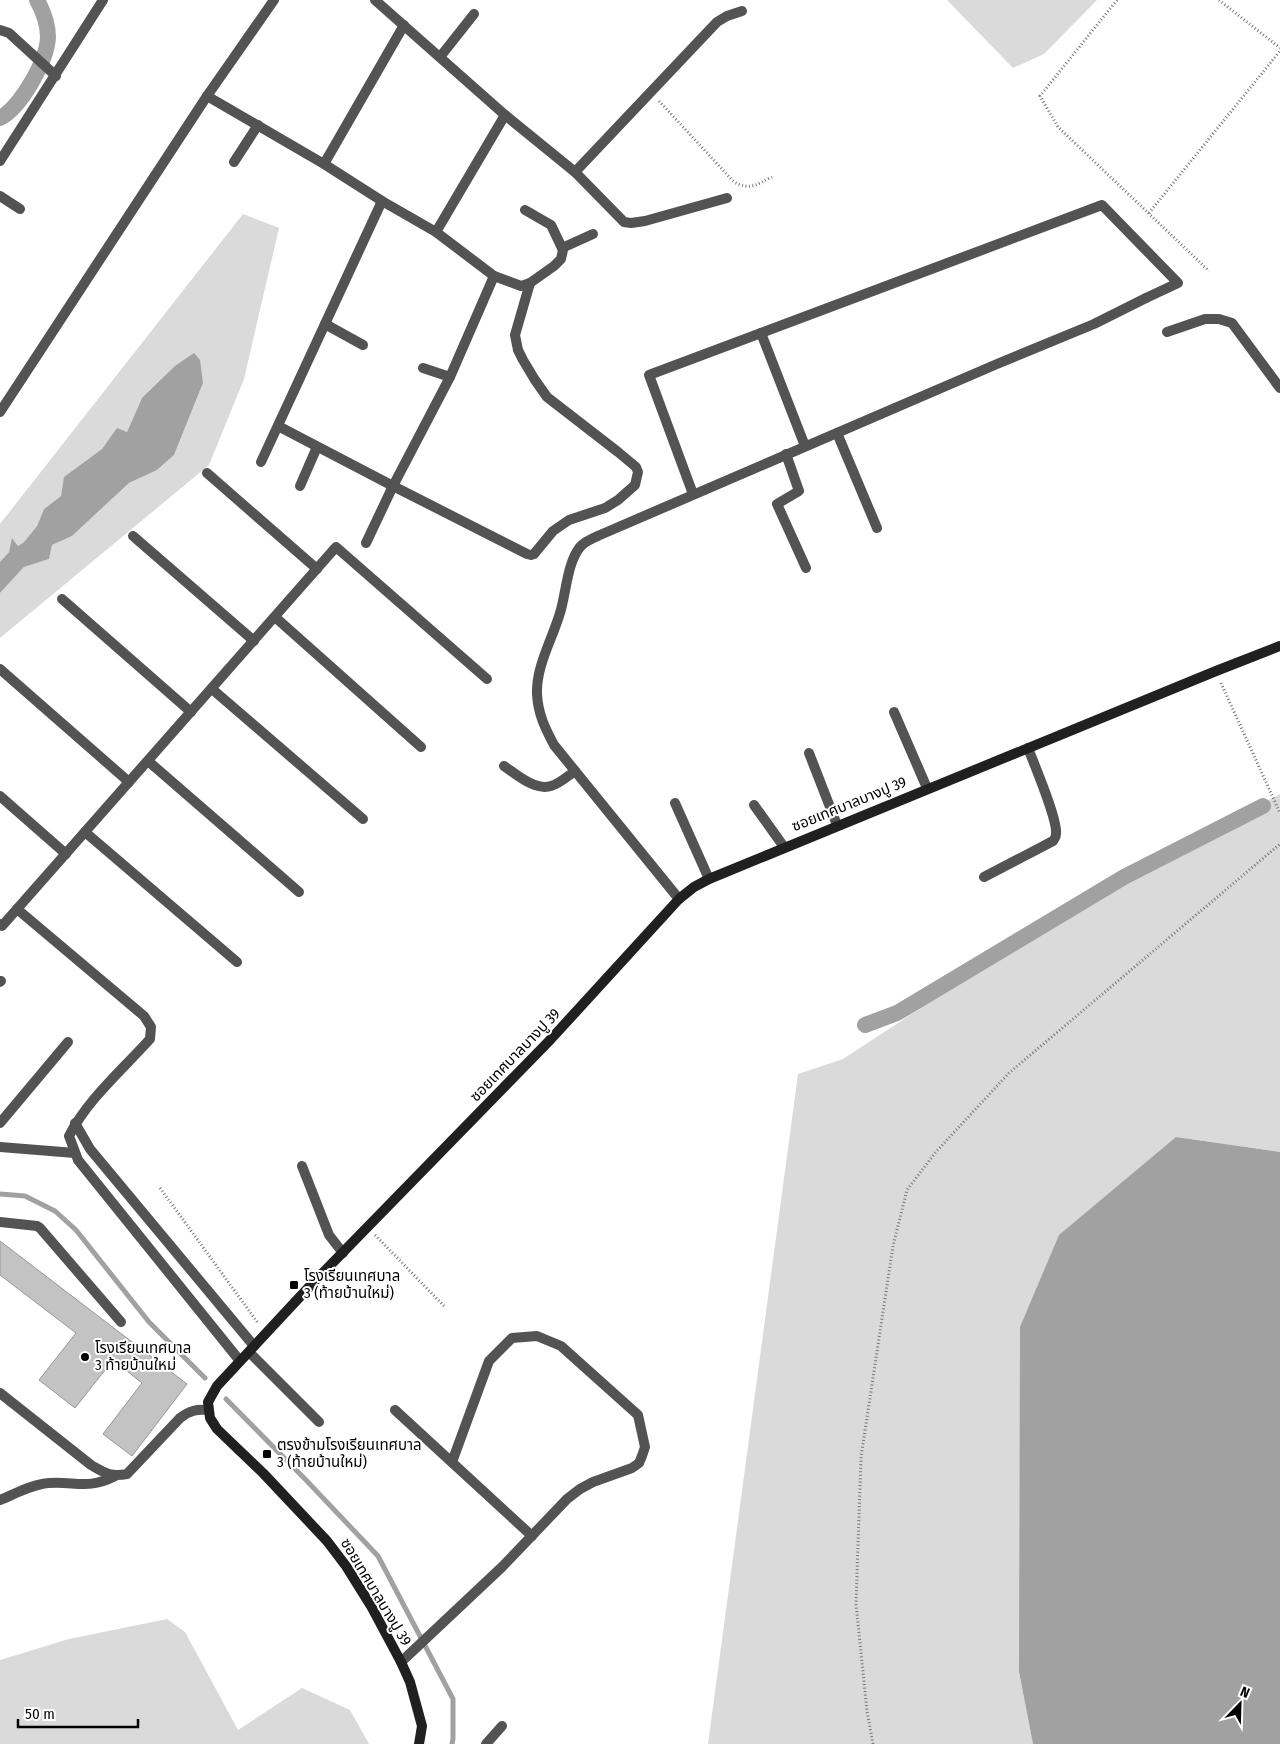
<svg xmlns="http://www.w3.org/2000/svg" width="1280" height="1744" font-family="'Fira Sans Condensed','Noto Sans Thai',sans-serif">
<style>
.green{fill:#dadada}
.water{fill:#a1a1a1}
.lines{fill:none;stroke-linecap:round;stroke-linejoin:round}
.stream{stroke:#a1a1a1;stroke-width:5}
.canal{stroke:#a1a1a1;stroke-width:16}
.building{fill:#c3c3c3;stroke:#979797}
.path{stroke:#757575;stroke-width:3;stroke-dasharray:1 2.5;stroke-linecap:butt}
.lane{stroke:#535353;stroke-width:10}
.street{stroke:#535353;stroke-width:10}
.secondary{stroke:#202020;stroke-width:10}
.poi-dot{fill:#000;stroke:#fff;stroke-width:2}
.labels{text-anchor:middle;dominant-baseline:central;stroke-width:4;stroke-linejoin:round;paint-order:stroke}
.street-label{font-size:15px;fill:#000;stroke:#fff}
.poi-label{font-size:15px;fill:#000;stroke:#fff;text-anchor:start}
</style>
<rect width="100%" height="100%" fill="#fff"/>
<g class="green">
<path d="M947,0H1097L1044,54L1013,68Z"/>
<path d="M243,214L279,228L244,379L209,465L0,638V593L24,567L49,559L52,545L72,536L129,483L157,470L174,455L203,383L142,398L127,432L117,429L102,449L65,477L61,496L44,509L37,526L24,542L18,546L13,539L9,552L0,562V524Z"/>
<path d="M1280,794V1152L1176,1137L1019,1672L1033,1744H708L798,1074L843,1059L1092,896Z"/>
<path d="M167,1619L185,1632L238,1730L302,1688L350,1710L369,1744H0V1660L69,1639Z"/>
</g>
<g class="water">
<path d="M194,353L200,360L203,383L174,455L157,470L129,483L72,536L52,545L49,559L24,567L0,593V562L9,552L12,538L18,546L24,542L37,526L44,509L61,496L64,477L102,449L117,428L127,432L142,398L175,366Z"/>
<path d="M1176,1137L1280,1152V1744H1033L1019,1672L1020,1327L1059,1235Z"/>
</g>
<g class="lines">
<g class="stream">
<path d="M0,1194L25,1196L55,1211L76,1230L149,1322L205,1378"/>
<path d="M226,1399L305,1479L378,1556L453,1699V1739L452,1744"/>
</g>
<g class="canal">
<path d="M0,118C21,107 47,61 48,37C48,24 43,11 37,0"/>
<path d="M865,1025L897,1013L1124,877L1263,806"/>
</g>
</g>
<path class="building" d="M0,1241L187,1384L132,1456L103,1434L142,1383L113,1360L75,1408L39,1380L76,1333L0,1275Z"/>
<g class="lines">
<g class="path">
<path d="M1117,0L1040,96L1058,127L1209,271"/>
<path d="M1219,0L1280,48"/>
<path d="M659,101L734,182C751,191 757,184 772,177"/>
<path d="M1149,213L1280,51"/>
<path d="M1221,683L1280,813"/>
<path d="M160,1188L258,1323"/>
<path d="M375,1235L444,1306"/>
<path d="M873,1744L867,1711L856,1604L861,1457L893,1246L907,1190L935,1153L1009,1073L1280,844"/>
</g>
<g class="lane">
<path d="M440,57L474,14"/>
<path d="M234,162L258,125"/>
<path d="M562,248L593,234"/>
<path d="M325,324L363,345"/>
<path d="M1167,332L1205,319H1219L1232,323L1280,388"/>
<path d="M761,333L805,446"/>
<path d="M423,368L450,377"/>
<path d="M837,433L877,528"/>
<path d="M786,454L799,491L777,504L806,568"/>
<path d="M300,486L317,447"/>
<path d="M693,494L649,375L1102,205L1178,283L1146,298"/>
<path d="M894,712L927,788"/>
<path d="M809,753L837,825"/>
<path d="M504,766C516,774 535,791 551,786C559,784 568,776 575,771"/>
<path d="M675,803L709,879"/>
<path d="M754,805L784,847"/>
<path d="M984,877L1053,841C1055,838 1056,838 1056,834C1058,820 1034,764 1028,748"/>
<path d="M302,1166L329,1235L343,1253"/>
<path d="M0,1222L37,1226L40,1228L121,1322"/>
<path d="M249,1352L319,1422"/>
<path d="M0,1393L91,1465C105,1473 110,1477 127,1474L180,1418C189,1411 196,1409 208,1410"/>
<path d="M395,1410L532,1536"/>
<path d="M0,1500C15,1494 32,1484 49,1483C75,1481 88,1490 115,1476"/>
<path d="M401,1662L502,1567L567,1499L580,1489L593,1482L632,1468L639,1463L642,1456L645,1447L638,1415L561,1346L537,1336L512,1338L489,1361L452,1462"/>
</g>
<g class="street">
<path d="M375,0L505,115L575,172L624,222L631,223L645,221L727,198"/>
<path d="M0,30L9,33L56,76"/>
<path d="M207,96L324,164L382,201L436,232"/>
<path d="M0,161L103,0"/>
<path d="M324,164L404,25"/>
<path d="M575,172L717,22L727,16L742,11"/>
<path d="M0,196L20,209"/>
<path d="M494,276L521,286L530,283L554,266L561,259L563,250L551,225L525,210"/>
<path d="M0,412L207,96L274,0"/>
<path d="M278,426L393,486L527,554L531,555L534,554L553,531L569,520L605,508L618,500L635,485L638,472L636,467L618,452L547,397L535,380L523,360L518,350L515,335L530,283"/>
<path d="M261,462L382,201"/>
<path d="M207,473L317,569"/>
<path d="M133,536L254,641"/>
<path d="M366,543L393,486L450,377L494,276L436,232L505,115"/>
<path d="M62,599L191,712"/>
<path d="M275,617L421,747"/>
<path d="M0,669L129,782"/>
<path d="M212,689L363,819"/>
<path d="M148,761L299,892"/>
<path d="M0,796L66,854"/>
<path d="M85,832L237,962"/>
<path d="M679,899L554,745C545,728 538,714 537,694C536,666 552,640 560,613C566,594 567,563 580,547C585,541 593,538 600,535L997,364L1094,324L1146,298"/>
<path d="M17,909L144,1016L151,1027L150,1039C123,1069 87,1100 69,1136L78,1160L240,1361"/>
<path d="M0,924L2,926L17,909L336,547L487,679"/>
<path d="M0,982L1,981"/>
<path d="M0,1123L68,1042"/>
<path d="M75,1123L90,1149L254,1346"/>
<path d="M0,1147L75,1153"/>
<path d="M486,1744L502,1726"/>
</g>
<path class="secondary" d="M419,1744L422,1726L410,1682L401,1662L371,1606L346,1566L327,1541L263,1473L217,1429L210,1418L208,1402L217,1386L309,1287L551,1039L679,899L694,887L709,879L1216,671L1280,646"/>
</g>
<g class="poi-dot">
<rect x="289" y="1280" width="10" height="10" rx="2.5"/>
<circle cx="85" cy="1357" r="5"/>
<rect x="262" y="1449" width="10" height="10" rx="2.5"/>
</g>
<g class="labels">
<g class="street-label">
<text transform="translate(849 804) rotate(-22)">ซอยเทศบาลบางปู 39</text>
<text transform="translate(515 1055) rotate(-46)">ซอยเทศบาลบางปู 39</text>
<text transform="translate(376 1592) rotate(59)">ซอยเทศบาลบางปู 39</text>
</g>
<g class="poi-label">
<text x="304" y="1276">โรงเรียนเทศบาล<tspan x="304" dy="17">3 (ท้ายบ้านใหม่)</tspan></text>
<text x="95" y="1348">โรงเรียนเทศบาล<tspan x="95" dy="17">3 ท้ายบ้านใหม่</tspan></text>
<text x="277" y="1445">ตรงข้ามโรงเรียนเทศบาล<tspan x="277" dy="17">3 (ท้ายบ้านใหม่)</tspan></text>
</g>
</g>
<g transform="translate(1240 1704) rotate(23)" stroke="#ffffff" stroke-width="4" paint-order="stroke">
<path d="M0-4L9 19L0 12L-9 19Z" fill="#000000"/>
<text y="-8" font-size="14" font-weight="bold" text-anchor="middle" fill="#000000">N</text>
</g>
<path d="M18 1719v8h120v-8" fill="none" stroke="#000000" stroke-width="2.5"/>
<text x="25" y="1719" font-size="15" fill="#000000" stroke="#ffffff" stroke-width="4" paint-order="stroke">50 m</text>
</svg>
